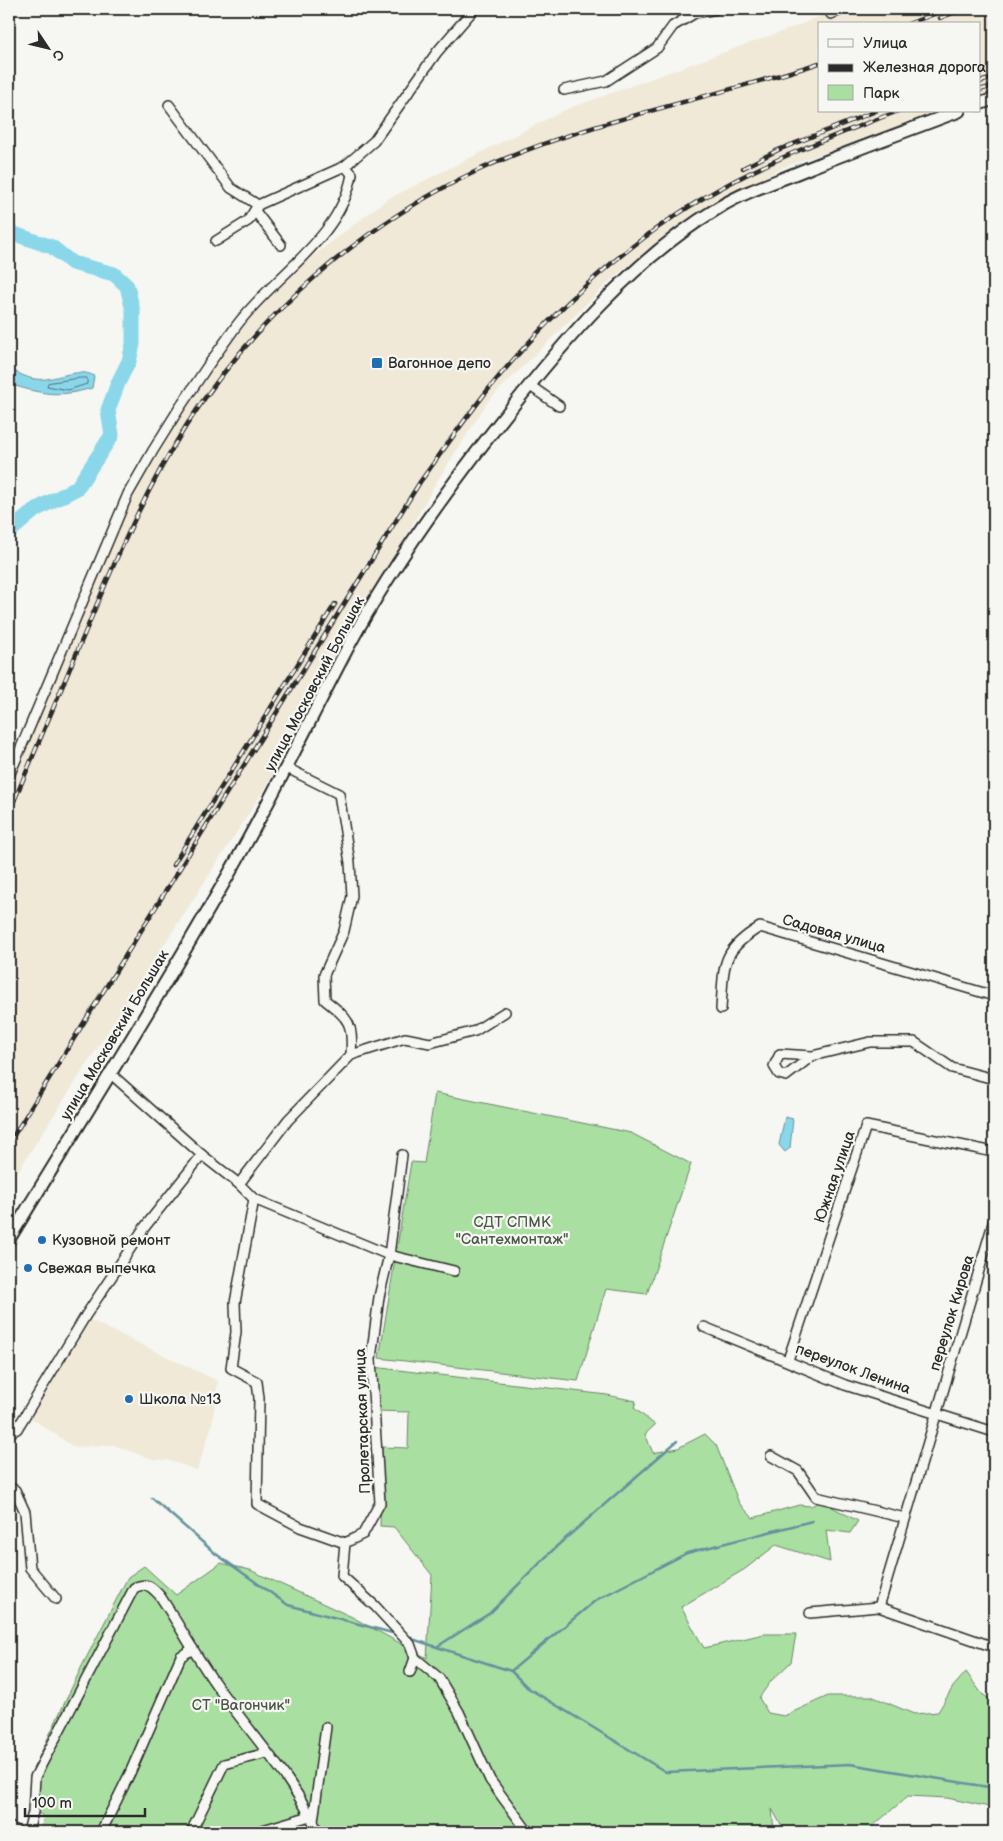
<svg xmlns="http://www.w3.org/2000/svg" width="1003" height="1841" font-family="'Balsamiq Sans',sans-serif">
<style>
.built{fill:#f1e9d8}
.green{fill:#aadfa2;stroke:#6a8566}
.water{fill:#8ad7e9;stroke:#64929d}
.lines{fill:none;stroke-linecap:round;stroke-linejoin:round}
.shore{stroke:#517077;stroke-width:1}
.stream{stroke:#64929d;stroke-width:2.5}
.river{stroke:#8ad7e9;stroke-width:15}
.minor-casing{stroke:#2b2b2b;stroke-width:12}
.tertiary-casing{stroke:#2b2b2b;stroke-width:15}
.minor{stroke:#f6f6f2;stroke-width:9}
.tertiary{stroke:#f6f6f2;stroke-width:11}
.rail-casing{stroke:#2b2b2b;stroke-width:4.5}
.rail{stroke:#f6f6f2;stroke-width:2.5;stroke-dasharray:8;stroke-linecap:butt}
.poi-dot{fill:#1f6fb2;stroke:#f6f6f2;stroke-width:2}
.labels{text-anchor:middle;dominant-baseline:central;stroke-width:4.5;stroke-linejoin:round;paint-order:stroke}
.poi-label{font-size:15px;fill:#2b2b2b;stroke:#f6f6f2;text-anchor:start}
.street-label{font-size:15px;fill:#2b2b2b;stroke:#f6f6f2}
.park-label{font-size:15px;fill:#4b5849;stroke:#f6f6f2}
</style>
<rect width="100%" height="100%" fill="#f6f6f2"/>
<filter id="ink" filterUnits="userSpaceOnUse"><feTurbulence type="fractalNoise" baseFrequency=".02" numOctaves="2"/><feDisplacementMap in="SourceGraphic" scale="10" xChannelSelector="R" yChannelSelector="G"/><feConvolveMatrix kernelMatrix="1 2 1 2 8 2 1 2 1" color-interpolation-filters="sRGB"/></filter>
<g filter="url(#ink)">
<g class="built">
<path d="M836,9H994V93L979,98V24H819V111H942L784,167L704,209L615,276L489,400L434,486L273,776L9,1185V767L122,500L194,382L266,292L386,200L567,109L797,26Z"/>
<path d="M90,1320L218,1381L212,1425L197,1470L167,1460H155L113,1445L74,1447L31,1418Z"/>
</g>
<g class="green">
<path d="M435,1093L631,1133L691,1164L647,1294L606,1289L578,1381L379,1358L411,1162L424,1163Z"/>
<path d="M373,1367L607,1395L636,1401L634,1408L655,1425L645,1434L653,1453L678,1448L705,1434L716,1445L739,1503L753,1518L799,1505L811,1506L821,1501L858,1521L850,1533L826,1530L830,1562L776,1545L745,1569L681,1607L704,1648L764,1634H796L791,1662L771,1681L759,1698L768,1713L784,1716L828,1696H871L914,1714L938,1712L953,1687L966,1672L982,1694L994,1702V1808L947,1798L908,1796L874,1825L869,1832H849L848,1830L833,1832H785L772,1809L774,1832H51L41,1829L44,1816L28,1808L30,1776L82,1666L128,1577L144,1566L176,1595L221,1563L250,1570L352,1617L427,1658L432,1575L394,1527L380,1526L382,1447L408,1448L409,1412L377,1411Z"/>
</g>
<g class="water">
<path d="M9,369C17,372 26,378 35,379C54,382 77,366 94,376L92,388C58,398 42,394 9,384Z"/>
<path d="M785,1117L793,1119L790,1148L785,1152L779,1145Z"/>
</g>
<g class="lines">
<path class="shore" d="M80,378H87V384L68,390L47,386L48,383Z"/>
<g class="stream">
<path d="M152,1498L216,1554L288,1605L396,1634"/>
<path d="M409,1638L511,1671L528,1688L666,1772L850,1764L994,1788"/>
<path d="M438,1646L490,1613L557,1546L677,1441"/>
<path d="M511,1671L596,1600L687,1553L812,1521"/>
</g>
<path class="river" d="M9,232L52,247L72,263L114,274L127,286L133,311V344L129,361L118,383L108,410L112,435L77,488L35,510L9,532"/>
<g class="minor-casing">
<g id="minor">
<path d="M830,9L831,14L844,9"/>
<path d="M564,90L606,81L657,48L673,26L695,13L716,9"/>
<path d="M169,105L231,188L258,205L345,166L374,141L437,52L474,9"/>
<path d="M255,211L281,245"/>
<path d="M216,241L248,221L258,205"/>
<path d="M529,385L559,406"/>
<path d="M287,768L339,794L350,863L352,896L344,931L324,975L325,1000C350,1020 353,1023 351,1055"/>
<path d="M9,776L128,494C160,436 197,379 237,325C273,276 341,239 352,174L345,166"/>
<path d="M721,1009C724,966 720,951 760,927L994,996"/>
<path d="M812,1056L786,1076L779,1074L774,1066L780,1054L812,1056L870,1042H914L952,1068L994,1079"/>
<path d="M111,1074L202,1155L239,1184L288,1120L351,1055L405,1038L430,1043L475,1031L505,1012"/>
<path d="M239,1184L254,1199L235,1303L236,1332L231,1368L257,1382L259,1398L257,1504L300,1527L345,1543L363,1534L380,1503L371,1359L379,1297L389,1255L402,1155"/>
<path d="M254,1199L389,1255L454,1271"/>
<path d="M704,1327L845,1385L994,1432"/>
<path d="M788,1360L866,1126L994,1152"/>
<path d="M9,1433L17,1429L86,1315L144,1228L202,1155"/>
<path d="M771,1456L798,1471L816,1497L905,1518"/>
<path d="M9,1487L15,1490L25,1512L30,1568L56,1599"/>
<path d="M345,1543L342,1576L375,1606L410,1644L415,1658L439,1678L459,1712L490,1780L528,1832"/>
<path d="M879,1607L994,1220"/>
<path d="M810,1613L879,1607L994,1647"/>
<path d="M410,1672L415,1658"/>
<path d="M313,1821L326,1727"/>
<path d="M9,1826L17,1832"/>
<path d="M28,1832L33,1812L35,1777L134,1588C147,1582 151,1586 160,1596C180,1626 196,1657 217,1686C251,1735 293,1777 318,1832"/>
<path d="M101,1832L130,1773L181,1656L193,1649"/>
<path d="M191,1832L224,1764L267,1753"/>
<path d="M256,1832L310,1816"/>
</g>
</g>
<g class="tertiary-casing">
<g id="tertiary">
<path d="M979,104L994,99"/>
<path d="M9,1239C83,1117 160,996 230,872C272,799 308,723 347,649C390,568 445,492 501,421C564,341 631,261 718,208C747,190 779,181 809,168C859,148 909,130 959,111"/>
</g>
</g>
<use href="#minor" class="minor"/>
<use href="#tertiary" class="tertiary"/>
<g class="rail-casing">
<g id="rail">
<path d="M940,18L963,9"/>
<path d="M908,24L947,9"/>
<path d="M979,82L994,78"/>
<path d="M979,90L994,86"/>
<path d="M743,168L778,150L876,111"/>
<path d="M9,813C35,751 61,689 87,628C116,558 146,489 186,426C256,316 362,224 481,169C589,120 707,100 819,63"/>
<path d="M173,865L335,604"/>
<path d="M9,1143L420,482C442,452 464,420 487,391C555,307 638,231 734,181C787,153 842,133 898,111"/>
</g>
</g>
<use href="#rail" class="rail"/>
</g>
</g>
<g class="poi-dot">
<rect x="371" y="357" width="12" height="12" rx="2.5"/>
<circle cx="42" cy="1240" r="5"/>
<circle cx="28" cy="1268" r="5"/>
<circle cx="129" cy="1399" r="5"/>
</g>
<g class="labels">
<g class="poi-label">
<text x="388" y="363">Вагонное депо</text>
<text x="52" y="1240">Кузовной ремонт</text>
<text x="38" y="1268">Свежая выпечка</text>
<text x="139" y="1399">Школа №13</text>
</g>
<g class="street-label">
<text transform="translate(315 684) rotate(-62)">улица Московский Большак</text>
<text transform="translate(834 934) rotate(16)">Садовая улица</text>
<text transform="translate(115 1035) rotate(-59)">улица Московский Большак</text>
<text transform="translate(835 1177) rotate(-71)">Южная улица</text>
<text transform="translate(952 1313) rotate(-73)">переулок Кирова</text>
<text transform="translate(853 1369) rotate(20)">переулок Ленина</text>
<text transform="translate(363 1421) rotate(-92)">Пролетарская улица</text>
</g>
<g class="park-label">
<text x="512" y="1222">СДТ СПМК<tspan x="512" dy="17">"Сантехмонтаж"</tspan></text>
<text x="241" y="1705">СТ "Вагончик"</text>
</g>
</g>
<rect width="1003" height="1841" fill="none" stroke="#f6f6f2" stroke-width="30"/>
<rect x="15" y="15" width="973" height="1811" fill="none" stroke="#2b2b2b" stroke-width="2" filter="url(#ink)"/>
<rect x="818" y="22" width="162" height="90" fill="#f6f6f2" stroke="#a5a5a2"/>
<rect x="828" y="39" width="25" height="8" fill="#f6f6f2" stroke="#a5a5a2"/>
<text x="863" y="48" font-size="15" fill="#2b2b2b">Улица</text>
<rect x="828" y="64" width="25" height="8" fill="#2b2b2b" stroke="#a5a5a2"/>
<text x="863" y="72" font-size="15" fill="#2b2b2b">Железная дорога</text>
<rect x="828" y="85" width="25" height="15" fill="#aadfa2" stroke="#a5a5a2"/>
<text x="863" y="98" font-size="15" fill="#2b2b2b">Парк</text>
<g transform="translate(48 48) rotate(125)" stroke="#f6f6f2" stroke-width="4" paint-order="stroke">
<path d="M0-4L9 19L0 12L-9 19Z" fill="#2b2b2b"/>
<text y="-8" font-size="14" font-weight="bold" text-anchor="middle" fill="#2b2b2b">С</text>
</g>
<path d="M25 1808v8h120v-8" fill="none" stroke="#2b2b2b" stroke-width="2.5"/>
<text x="32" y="1808" font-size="15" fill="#2b2b2b" stroke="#f6f6f2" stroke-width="4" paint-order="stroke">100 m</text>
</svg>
